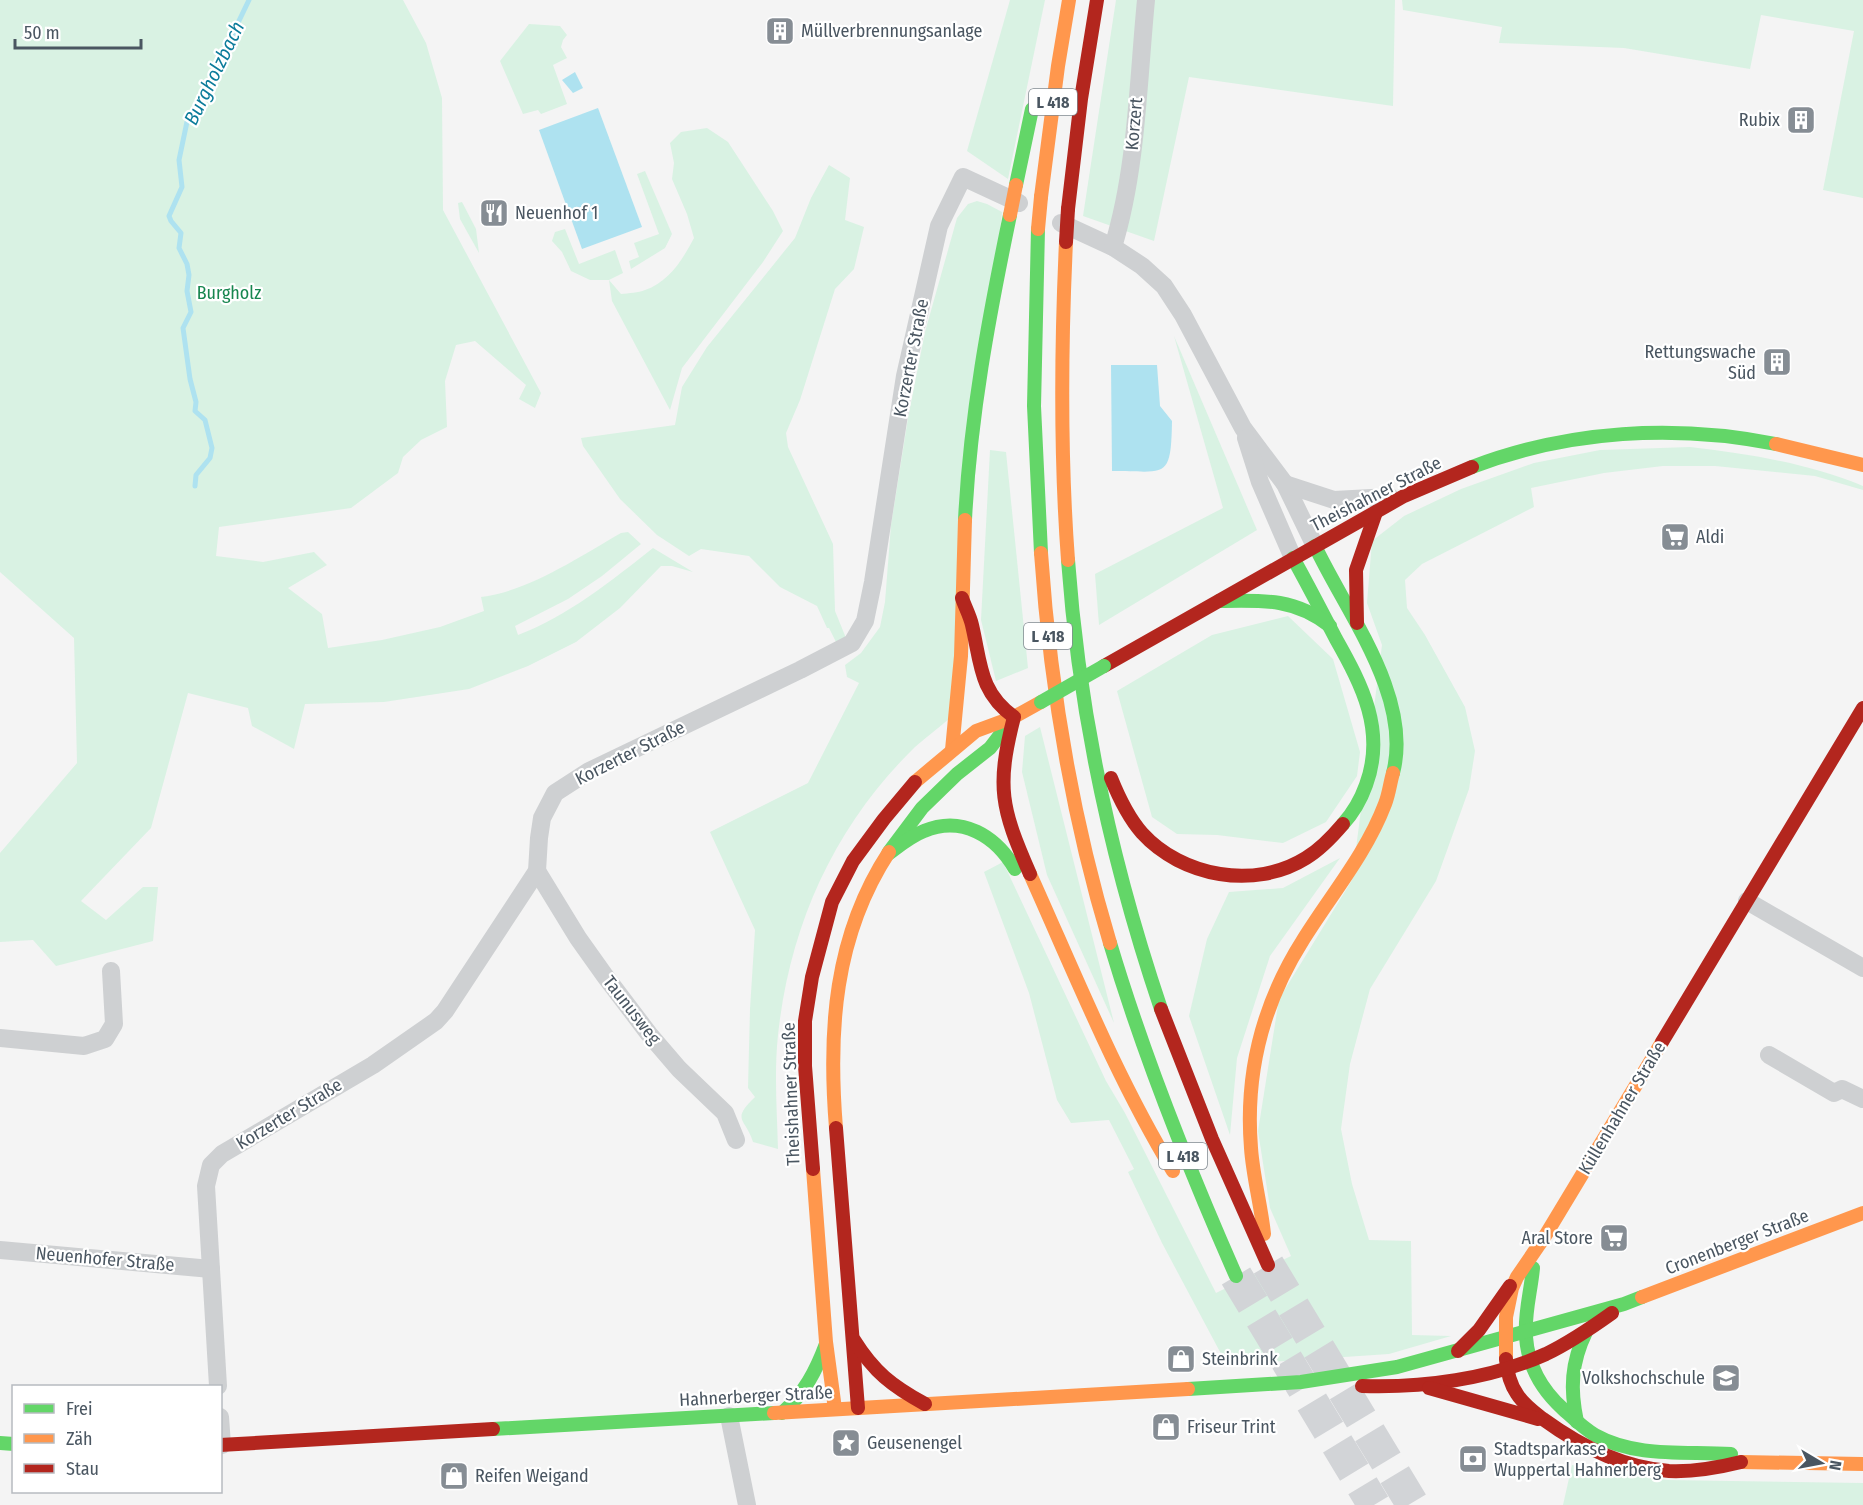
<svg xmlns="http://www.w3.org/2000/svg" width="1863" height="1505" font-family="'Fira Sans Condensed',sans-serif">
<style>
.green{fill:#d9f2e3}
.water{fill:#aee2f0}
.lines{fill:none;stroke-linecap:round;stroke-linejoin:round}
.stream{stroke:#aee2f0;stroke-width:5}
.highway-tunnel{stroke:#d2d4d7;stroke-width:33;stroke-dasharray:33 16;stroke-linecap:butt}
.street{stroke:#ced0d2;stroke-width:18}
.fast{stroke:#63d668;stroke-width:14}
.slow{stroke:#ff974d;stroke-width:14}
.jam{stroke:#b3261e;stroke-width:14}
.fast-bridge{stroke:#63d668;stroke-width:14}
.slow-bridge{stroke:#ff974d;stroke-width:14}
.jam-bridge{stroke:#b3261e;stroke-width:14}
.labels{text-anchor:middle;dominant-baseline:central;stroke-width:4.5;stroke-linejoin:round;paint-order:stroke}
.shield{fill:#fff;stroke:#808990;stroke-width:1.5}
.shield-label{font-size:16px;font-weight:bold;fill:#4a5661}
.poi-label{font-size:18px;fill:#4a5661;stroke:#fff;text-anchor:start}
.street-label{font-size:18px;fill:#4a5661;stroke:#fff}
.park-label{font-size:18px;fill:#17864f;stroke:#fff}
.water-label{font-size:20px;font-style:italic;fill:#0c7c9b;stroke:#fff}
</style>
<rect width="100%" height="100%" fill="#f4f4f4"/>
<g class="green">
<path d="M0,0H403L426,43L442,98L443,210L541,393L535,408L519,399L526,385L475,341L456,345L445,381L447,427L421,440L403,457L398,473L351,508L219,527L216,556L263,562L314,552L327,565L288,588L322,614L328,648L382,640L440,627L484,611L481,597C527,592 581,556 621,533L628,532L641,544L602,576L568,599L515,626L518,635C568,616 611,581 653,548L693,572L672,566H661L620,608L576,642L528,666L469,689L384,702L305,704L294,749L252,726L248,708L188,693L151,828L81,901L106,920L143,887H158L153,941L56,966L33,940L0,942V853L77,763L74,638L0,572Z"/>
<path d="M1010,0H1045L1008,179L967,151Z"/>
<path d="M1116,0H1395L1393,106L1189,77L1154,241L1083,216Z"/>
<path d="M1402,0H1863V198L1823,190L1854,31L1761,15L1750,69L1624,48L1499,43L1502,27L1403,10Z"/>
<path d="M529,24L560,26L567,35L563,40L561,47L567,58L553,65L567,104L541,114L538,110L523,114L500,61Z"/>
<path d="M707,128L728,142L773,211L783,231L763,262L682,368L670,410L612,301L609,280H590L571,271L562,252L552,241L555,232L565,229L579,264L615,250L623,273L609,280L621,294C629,293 638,293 645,290C669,282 683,259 694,238L687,214L672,179L674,163L670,143L681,132Z"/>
<path d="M829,165L850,178L845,220L864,227L854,269L835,289L800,400L786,433L788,447L833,544L835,611L846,638L836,642L829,628H827L817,606L780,587L749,556L701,549L689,556L657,535L620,499L583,446L581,438L675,425L682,387L707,347L795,238L811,198Z"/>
<path d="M645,171L672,234L665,248L631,269L629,261L639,257L634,243L659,234L637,174Z"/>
<path d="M977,201L987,204L1002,212L950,718C939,728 926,737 915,747C835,825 790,924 778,1035C774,1073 777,1111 778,1149L753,1142C746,1118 730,1121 755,1097L748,1088L750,1009L755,930L710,832L808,783L859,683L847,677L845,665L861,653L880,627L885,602L891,525L908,418L925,332L957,218L968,204Z"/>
<path d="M462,202L476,229L479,253L460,219L458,203Z"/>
<path d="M1174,336L1257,530L1099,625L1095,574L1223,508Z"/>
<path d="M1690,447C1749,454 1808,463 1863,486V490L1815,476L1715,466H1663L1604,473L1531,488L1534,507L1422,564L1405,580L1407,608L1425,635L1465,707L1475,751L1469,789L1436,881L1370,989L1350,1064L1341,1129L1352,1184L1369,1240L1411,1241L1412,1335L1451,1336L1389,1354L1227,1365L1162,1243L1128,1172L1134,1169L1109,1120L1071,1123L1057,1100L1029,993L984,872L1003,862L1106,1081L1125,1113L1216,1293L1291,1256L1270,1208L1258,1131L1279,999L1352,880L1382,645L1367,603L1372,541L1404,516L1461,489L1534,463L1600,450Z"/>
<path d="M990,450L1006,452L1028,668L996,681L981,620Z"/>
<path d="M1288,616L1333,659L1360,752L1357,776L1326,822L1283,843L1217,835L1177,834L1152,817L1117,691L1212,635Z"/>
<path d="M1040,727L1114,1023L1047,875L1022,772L1025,736Z"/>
<path d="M1340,858L1270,956L1237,1058L1230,1135L1189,1016L1207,939L1229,892L1283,888Z"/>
<path d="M1572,1465L1667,1480L1863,1483V1505H1563Z"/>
</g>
<g class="water">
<path d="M575,72L583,88L573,93L562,80Z"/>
<path d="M598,108L642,227L582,249L539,130Z"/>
<path d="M1111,365H1157L1160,406L1172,421C1171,481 1166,471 1112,471Z"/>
</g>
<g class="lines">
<path class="stream" d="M195,486L196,475L210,458L212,448L205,420L195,411L196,402L190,379L183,328L191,312L187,291L189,275L187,264L179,248L181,233L171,221L169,216L182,187L179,160L188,117L203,99L213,76L229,50L236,27L249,0"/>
<g class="highway-tunnel">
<path d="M1268,1265L1413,1505"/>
<path d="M1236,1276L1374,1505"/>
</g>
<g class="street">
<path d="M1061,223L1113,247L1142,266L1164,286L1183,315L1243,428L1285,484L1315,546"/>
<path d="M1113,247C1137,169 1138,81 1146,0"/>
<path d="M1246,438L1260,482L1293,558"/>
<path d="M1285,484L1334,500L1390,497"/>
<path d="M537,871L578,938L605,976L649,1034L679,1069L725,1113L736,1140"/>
<path d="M1747,901L1863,968"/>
<path d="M0,1038L84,1046L105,1039L114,1024L111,971"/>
<path d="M1769,1055L1834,1093L1842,1089L1863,1099"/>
<path d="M0,1250L211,1269"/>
<path d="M218,1386L206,1186L211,1165L222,1154L373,1065L436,1021L445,1011L537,871L539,838L542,818L555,793L589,771L800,670L852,643L865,621L873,582L905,376L939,226L963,177L1019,203"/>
<path d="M729,1416L747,1505"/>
<path d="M220,1417L222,1445"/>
</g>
<g class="fast">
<path d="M1016,185L1032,109"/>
<path d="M1038,229L1034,406L1041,553"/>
<path d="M1472,467C1569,430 1675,424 1776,444"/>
<path d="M965,520C970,417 989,316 1010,215"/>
<path d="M1315,546C1346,612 1413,697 1393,773"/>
<path d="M1293,558C1308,585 1322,612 1336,639C1362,685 1386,731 1366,785C1361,799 1353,813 1343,824"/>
<path d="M1068,560C1079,713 1112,864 1161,1009"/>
<path d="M1219,601C1262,600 1295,598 1330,626"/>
<path d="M889,852L922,808L957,774L990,748L1010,722"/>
<path d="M888,854C899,846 911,836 924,831C962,815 996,836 1015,869"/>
<path d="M1110,943C1144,1057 1188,1167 1236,1276"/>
<path d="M1533,1268C1531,1291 1524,1314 1526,1337C1528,1365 1542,1390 1563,1409C1573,1418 1583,1428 1595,1435C1636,1458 1686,1451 1731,1454"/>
<path d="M1188,1389L1301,1382L1397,1367L1624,1304L1642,1297"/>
<path d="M782,1413C804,1394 816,1371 826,1344"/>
<path d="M1577,1422C1570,1389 1571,1363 1586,1332"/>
<path d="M493,1429L774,1413"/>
<path d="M0,1443L14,1444"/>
</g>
<g class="slow">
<path d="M1041,197L1058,66L1069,0"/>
<path d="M1066,242C1061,348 1060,453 1068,560"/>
<path d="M1776,444L1863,465"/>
<path d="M1041,553C1050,685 1072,817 1110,943"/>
<path d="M952,750L961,656L965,520"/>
<path d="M915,782L976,731L1014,717L1041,702"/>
<path d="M1030,874C1075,974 1116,1077 1173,1171"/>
<path d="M836,1128C828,1031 834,936 889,852"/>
<path d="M813,1169L826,1342L835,1409"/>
<path d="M1264,1234C1261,1205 1253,1177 1251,1148C1245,1074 1263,1003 1303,940C1331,895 1366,854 1385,804C1389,794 1390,783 1393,773"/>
<path d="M1642,1297L1863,1213"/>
<path d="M1506,1359V1317L1512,1288L1517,1277L1545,1236L1662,1042"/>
<path d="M774,1413L1188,1389"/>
<path d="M1741,1462L1863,1464"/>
</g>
<g class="jam">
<path d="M1068,209L1081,99L1097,0"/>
<path d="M962,598C965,607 970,616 972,625C981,663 979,692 1014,717C996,787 1001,808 1030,874"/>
<path d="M1357,623L1356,570L1376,512"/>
<path d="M1104,666L1404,496L1472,467"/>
<path d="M1111,778C1119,798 1128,817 1142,833C1182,877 1255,890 1306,858C1321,849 1332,837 1343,824"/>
<path d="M1161,1009L1212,1139L1268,1265"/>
<path d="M1662,1042L1863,708"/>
<path d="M836,1128L858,1408"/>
<path d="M813,1169L805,1066V1021L812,977L832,902L853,861L884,819L915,782"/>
<path d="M854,1340C874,1372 892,1386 925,1404"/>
<path d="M1458,1351L1479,1330L1510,1286"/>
<path d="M1506,1359C1507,1371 1510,1384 1517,1394C1523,1404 1534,1412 1543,1419C1580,1446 1622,1468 1669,1471C1693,1472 1717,1468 1741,1462"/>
<path d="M1362,1386C1423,1388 1490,1379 1546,1354C1569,1343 1591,1328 1612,1313"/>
<path d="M1429,1388L1538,1419"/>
<path d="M220,1445L493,1429"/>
</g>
<path class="fast-bridge" d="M1041,702L1104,666"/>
<g class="slow-bridge">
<path d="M1010,215L1016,185"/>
<path d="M1038,229L1041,197"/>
</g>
<path class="jam-bridge" d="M1066,242L1068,209"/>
</g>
<defs>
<g id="building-square" transform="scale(1.5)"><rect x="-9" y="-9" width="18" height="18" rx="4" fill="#868d94" stroke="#fff"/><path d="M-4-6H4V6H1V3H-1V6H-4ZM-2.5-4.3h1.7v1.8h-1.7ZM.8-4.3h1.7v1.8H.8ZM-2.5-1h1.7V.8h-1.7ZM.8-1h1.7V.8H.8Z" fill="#fff"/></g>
<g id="restaurant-square" transform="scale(1.5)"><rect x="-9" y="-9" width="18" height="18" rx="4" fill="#868d94" stroke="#fff"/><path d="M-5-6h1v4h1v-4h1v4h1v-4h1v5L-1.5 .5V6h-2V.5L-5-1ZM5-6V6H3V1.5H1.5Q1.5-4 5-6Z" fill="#fff"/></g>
<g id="supermarket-square" transform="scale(1.5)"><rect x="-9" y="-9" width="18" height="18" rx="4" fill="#868d94" stroke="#fff"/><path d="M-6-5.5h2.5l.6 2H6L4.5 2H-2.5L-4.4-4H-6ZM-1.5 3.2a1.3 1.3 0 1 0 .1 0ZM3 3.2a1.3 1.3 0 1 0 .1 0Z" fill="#fff"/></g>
<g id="shop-square" transform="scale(1.5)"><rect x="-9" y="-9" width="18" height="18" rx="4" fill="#868d94" stroke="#fff"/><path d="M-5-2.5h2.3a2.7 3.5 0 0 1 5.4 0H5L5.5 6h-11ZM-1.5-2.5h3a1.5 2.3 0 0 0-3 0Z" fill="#fff"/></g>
<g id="university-square" transform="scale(1.5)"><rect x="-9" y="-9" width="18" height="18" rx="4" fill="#868d94" stroke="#fff"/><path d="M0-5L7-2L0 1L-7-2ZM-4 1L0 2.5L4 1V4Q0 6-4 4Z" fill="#fff"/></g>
<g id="sight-square" transform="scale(1.5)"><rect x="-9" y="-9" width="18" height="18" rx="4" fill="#868d94" stroke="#fff"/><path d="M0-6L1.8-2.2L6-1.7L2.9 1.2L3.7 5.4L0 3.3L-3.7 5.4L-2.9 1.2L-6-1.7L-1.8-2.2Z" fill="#fff"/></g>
<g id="bank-square" transform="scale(1.5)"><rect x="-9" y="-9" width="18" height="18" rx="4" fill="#868d94" stroke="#fff"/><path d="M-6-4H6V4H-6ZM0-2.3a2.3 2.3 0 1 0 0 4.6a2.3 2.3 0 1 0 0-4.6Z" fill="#fff"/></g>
</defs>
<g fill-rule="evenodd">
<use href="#building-square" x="780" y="31"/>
<use href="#building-square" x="1801" y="120"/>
<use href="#restaurant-square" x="494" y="213"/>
<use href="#building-square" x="1777" y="362"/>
<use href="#supermarket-square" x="1675" y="537"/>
<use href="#supermarket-square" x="1614" y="1238"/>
<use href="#shop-square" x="1181" y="1359"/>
<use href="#university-square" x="1726" y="1378"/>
<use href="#shop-square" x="1166" y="1427"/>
<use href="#sight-square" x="846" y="1443"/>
<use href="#bank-square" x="1473" y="1459"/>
<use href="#shop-square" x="454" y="1476"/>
</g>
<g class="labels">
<g class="shield">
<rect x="1029" y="89" width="48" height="26" rx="4.5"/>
<rect x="1024" y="623" width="48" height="26" rx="4.5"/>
<rect x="1159" y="1143" width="48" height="26" rx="4.5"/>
</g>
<g class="shield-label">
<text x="1053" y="102">L 418</text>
<text x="1048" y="636">L 418</text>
<text x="1183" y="1156">L 418</text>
</g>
<g class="poi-label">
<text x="801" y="31">Müllverbrennungsanlage</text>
<text x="1780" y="120" text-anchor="end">Rubix</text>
<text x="515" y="213">Neuenhof 1</text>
<text x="1756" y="352" text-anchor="end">Rettungswache<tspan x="1756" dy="21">Süd</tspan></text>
<text x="1696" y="537">Aldi</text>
<text x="1593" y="1238" text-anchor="end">Aral Store</text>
<text x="1202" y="1359">Steinbrink</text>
<text x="1705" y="1378" text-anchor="end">Volkshochschule</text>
<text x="1187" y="1427">Friseur Trint</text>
<text x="867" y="1443">Geusenengel</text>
<text x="1494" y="1449">Stadtsparkasse<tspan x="1494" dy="21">Wuppertal Hahnerberg</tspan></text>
<text x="475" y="1476">Reifen Weigand</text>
</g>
<g class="street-label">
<text transform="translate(1134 124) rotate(-85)">Korzert</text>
<text transform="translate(911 358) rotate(-79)">Korzerter Straße</text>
<text transform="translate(1376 494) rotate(-27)">Theishahner Straße</text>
<text transform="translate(630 753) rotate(-27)">Korzerter Straße</text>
<text transform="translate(632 1010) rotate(52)">Taunusweg</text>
<text transform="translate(791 1094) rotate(-92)">Theishahner Straße</text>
<text transform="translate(1622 1108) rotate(-59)">Küllenhahner Straße</text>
<text transform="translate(289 1114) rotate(-31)">Korzerter Straße</text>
<text transform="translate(1737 1242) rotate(-21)">Cronenberger Straße</text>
<text transform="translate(105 1259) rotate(5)">Neuenhofer Straße</text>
<text transform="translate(756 1396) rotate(-3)">Hahnerberger Straße</text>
</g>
<g class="park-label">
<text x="229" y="293">Burgholz</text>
</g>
<g class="water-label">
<text transform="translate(214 73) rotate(-64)">Burgholzbach</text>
</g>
</g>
<rect x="12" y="1385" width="210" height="108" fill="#ffffff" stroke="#b7bbc0" stroke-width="1.5"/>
<rect x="24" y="1404" width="30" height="9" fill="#63d668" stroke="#b7bbc0" stroke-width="1.5"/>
<text x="66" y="1415" font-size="18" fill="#4a5661">Frei</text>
<rect x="24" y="1434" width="30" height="9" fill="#ff974d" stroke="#b7bbc0" stroke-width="1.5"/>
<text x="66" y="1445" font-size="18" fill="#4a5661">Zäh</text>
<rect x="24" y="1464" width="30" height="9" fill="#b3261e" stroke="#b7bbc0" stroke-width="1.5"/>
<text x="66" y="1475" font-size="18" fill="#4a5661">Stau</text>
<g transform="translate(1821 1463) rotate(100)" stroke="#ffffff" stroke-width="4.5" paint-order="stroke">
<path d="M0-4.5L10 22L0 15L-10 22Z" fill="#4a5661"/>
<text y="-9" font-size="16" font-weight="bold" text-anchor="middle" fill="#4a5661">N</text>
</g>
<path d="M15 39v9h126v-9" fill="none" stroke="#4a5661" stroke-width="3"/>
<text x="24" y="39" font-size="18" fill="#4a5661" stroke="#ffffff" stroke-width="4.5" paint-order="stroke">50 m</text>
</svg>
